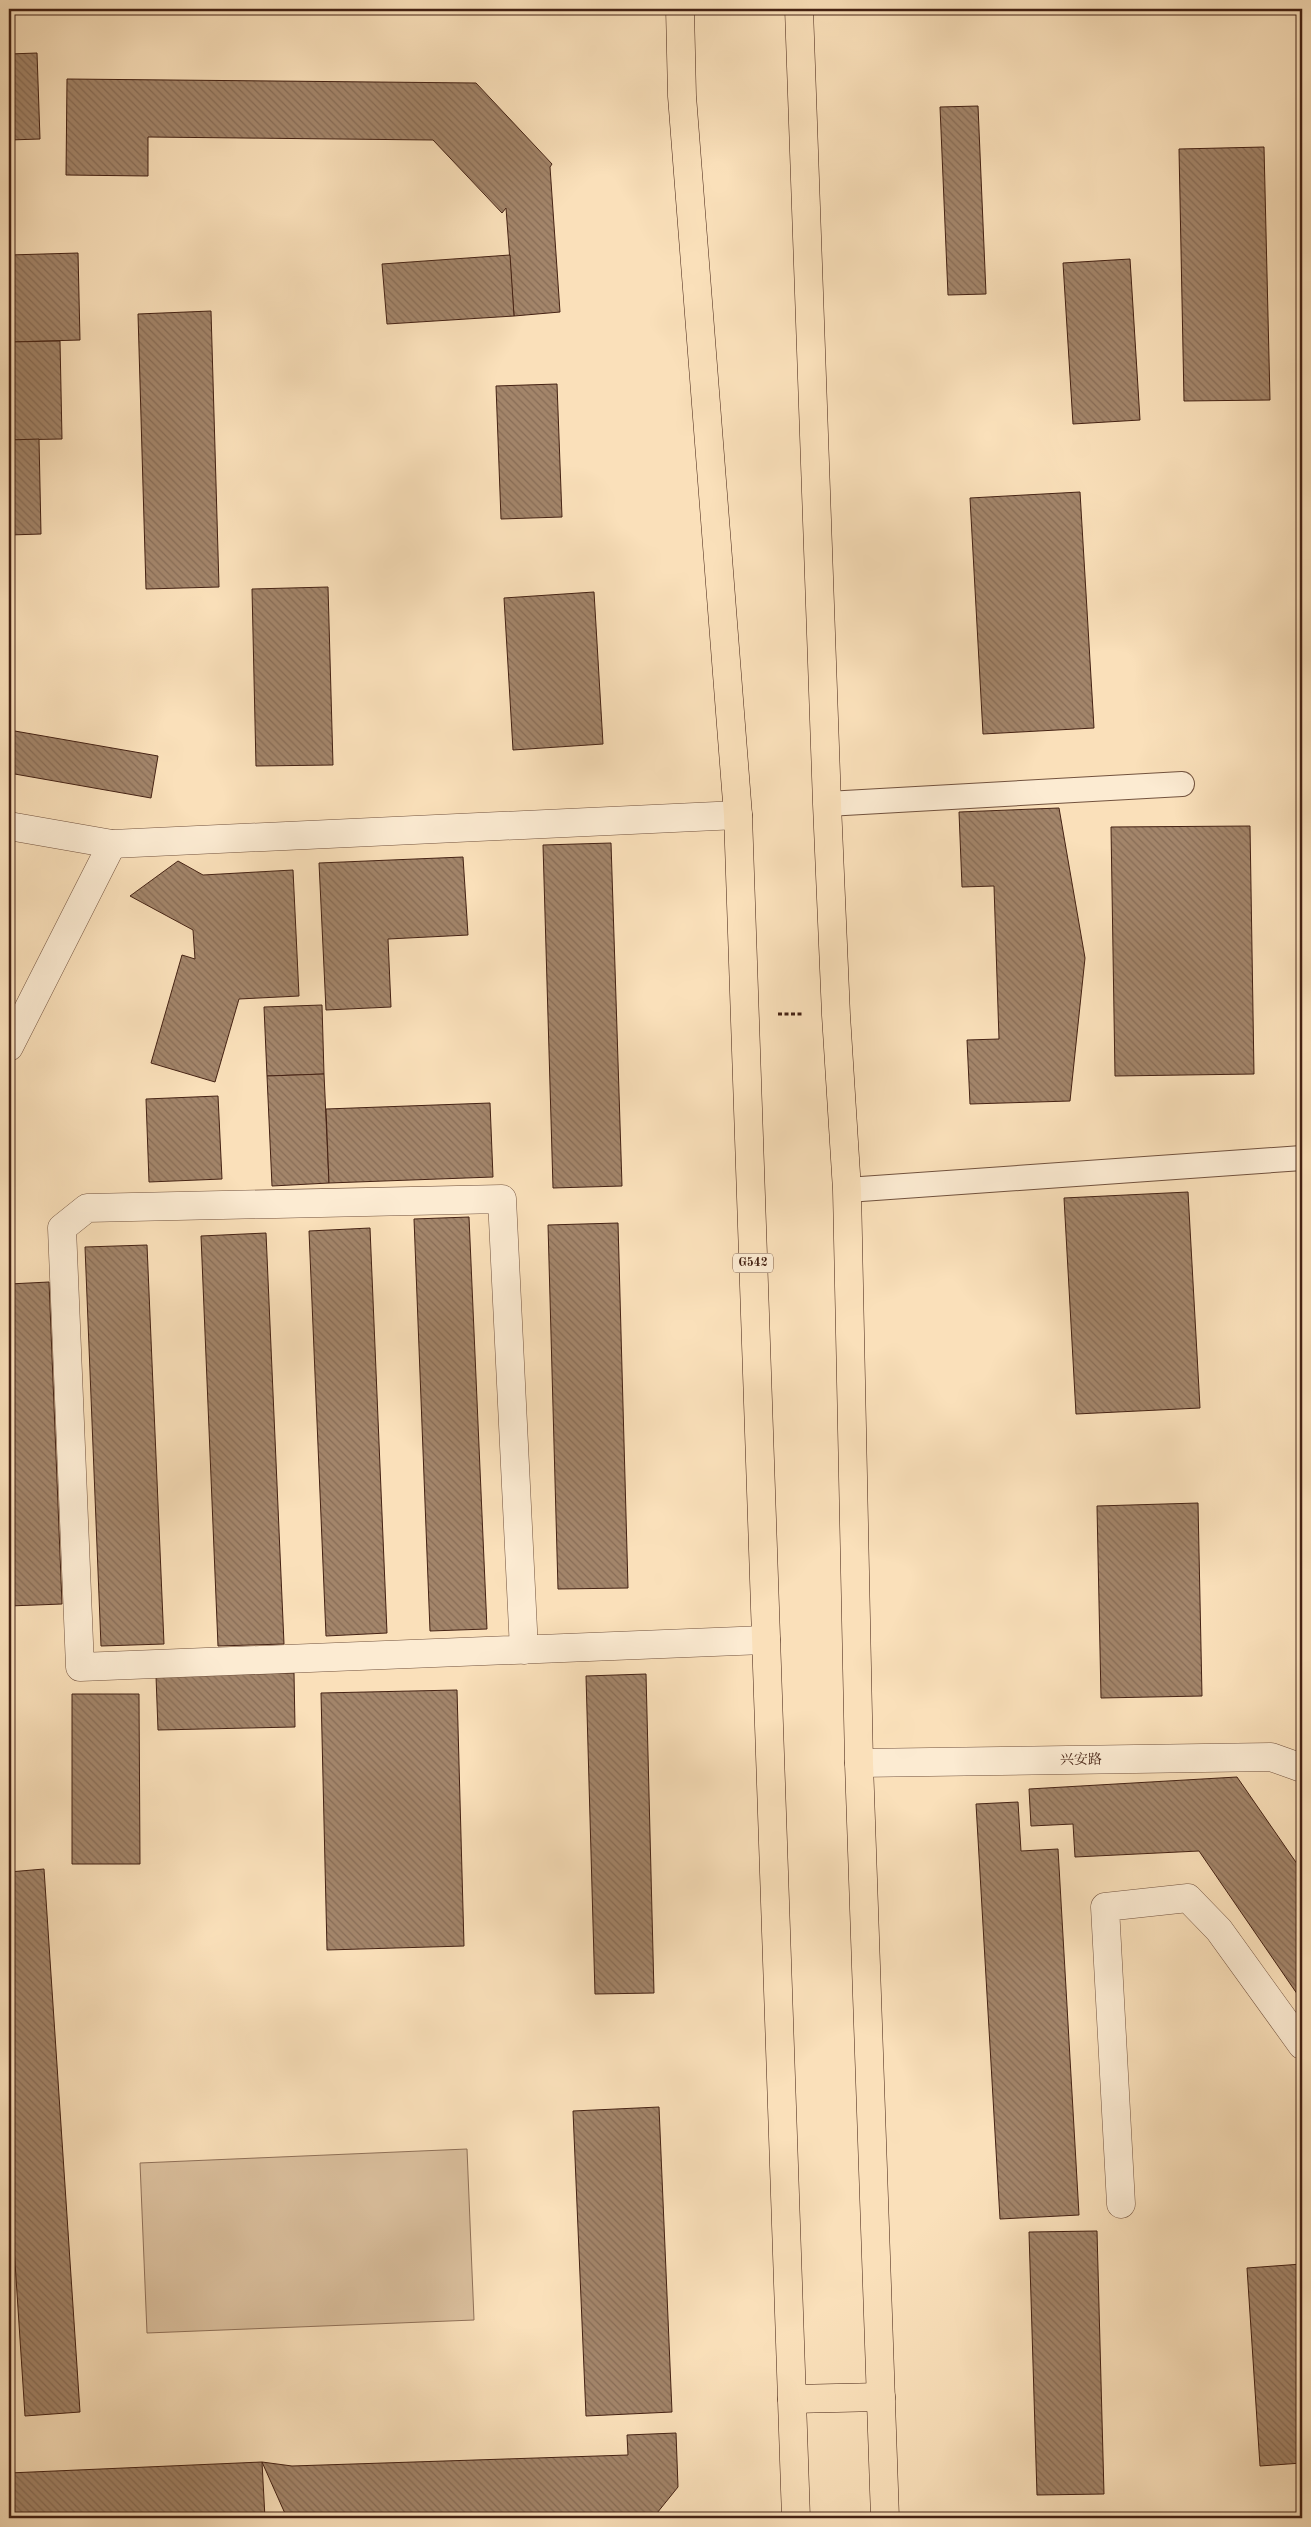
<svg xmlns="http://www.w3.org/2000/svg" width="1311" height="2527" font-family="'Old Standard TT','Noto Serif SC',serif">
<style>
.pitch{fill:#dbc09e;stroke:#907159}
.building{fill:url(#building-back-hatch);stroke:#452214}
.lines{fill:none;stroke-linecap:round;stroke-linejoin:round}
.service-casing{stroke:#72523e;stroke-width:26}
.minor-casing{stroke:#72523e;stroke-width:29}
.primary-casing{stroke:#452214;stroke-width:29}
.trunk-casing{stroke:#452214;stroke-width:29}
.path{stroke:#452214;stroke-width:3;stroke-dasharray:4 2.5;stroke-linecap:butt}
.service{stroke:#fcebd2;stroke-width:24}
.minor{stroke:#fcebd2;stroke-width:28}
.primary{stroke:#fae0ba;stroke-width:28}
.trunk{stroke:#fae0ba;stroke-width:28}
.labels{text-anchor:middle;dominant-baseline:central;stroke-width:4.5;stroke-linejoin:round;paint-order:stroke}
.shield{fill:#fcebd2;stroke:#7c5e4d;stroke-width:1}
.shield-label{font-size:12px;font-weight:bold;fill:#452214}
.street-label{font-size:14px;fill:#452214;stroke:#fcebd2}
</style>
<defs>
<pattern id="building-back-hatch" width="6" height="6" patternUnits="userSpaceOnUse" patternTransform="scale(1.25)"><rect width="6" height="6" fill="#a3856a"/><path d="M-1 5l2 2M0 0l6 6M5-1l2 2" fill="none" stroke="#876c56"/></pattern>
</defs>
<rect width="100%" height="100%" fill="#fae0ba"/>
<filter id="stains"><feTurbulence type="fractalNoise" baseFrequency=".004" numOctaves="4"/><feColorMatrix values="0 0 0 0 .2 0 0 0 0 .09 0 0 0 0 .02 0 0 0 .5 -.17"/></filter>
<radialGradient id="worn" r=".72"><stop offset=".6" stop-color="#630" stop-opacity="0"/><stop offset="1" stop-color="#630" stop-opacity=".3"/></radialGradient>
<path class="pitch" d="M467,2149L474,2320L147,2333L140,2163Z"/>
<g class="building">
<path d="M37,53L40,139L9,140V54Z"/>
<path d="M67,79L476,83L552,164L550,167L560,312L514,316L506,208L502,213L433,140L148,137V176L66,175Z"/>
<path d="M978,106L986,294L948,295L940,107Z"/>
<path d="M1264,147L1270,400L1184,401L1179,149Z"/>
<path d="M78,253L80,340L9,342V255Z"/>
<path d="M510,255L514,316L387,324L382,264Z"/>
<path d="M1130,259L1140,420L1073,424L1063,263Z"/>
<path d="M211,311L219,587L146,589L138,314Z"/>
<path d="M60,341L62,439L9,440V342Z"/>
<path d="M557,384L562,517L501,519L496,386Z"/>
<path d="M39,439L41,534L9,535V440Z"/>
<path d="M1080,492L1094,728L983,734L970,498Z"/>
<path d="M328,587L333,765L256,766L252,589Z"/>
<path d="M594,592L603,744L513,750L504,598Z"/>
<path d="M9,730L158,756L151,798L9,773Z"/>
<path d="M1059,808L1085,958L1070,1101L970,1104L967,1040L999,1039L994,886L962,887L959,812Z"/>
<path d="M1250,826L1254,1074L1115,1076L1111,827Z"/>
<path d="M611,843L622,1186L553,1188L543,845Z"/>
<path d="M463,857L468,935L388,939L391,1007L326,1010L319,863Z"/>
<path d="M178,861L203,875L293,870L299,996L239,999L215,1082L151,1063L182,955L195,959L193,930L130,896Z"/>
<path d="M322,1005L324,1074L267,1076L264,1007Z"/>
<path d="M324,1074L329,1183L272,1186L267,1076Z"/>
<path d="M218,1096L222,1179L149,1182L146,1099Z"/>
<path d="M490,1103L493,1177L329,1183L326,1109Z"/>
<path d="M1188,1192L1200,1408L1076,1414L1064,1198Z"/>
<path d="M469,1217L487,1629L430,1631L414,1219Z"/>
<path d="M618,1223L628,1588L558,1589L548,1225Z"/>
<path d="M370,1228L387,1633L326,1636L309,1231Z"/>
<path d="M266,1233L284,1644L218,1646L201,1236Z"/>
<path d="M147,1245L164,1644L101,1646L85,1247Z"/>
<path d="M49,1282L62,1604L9,1606V1284Z"/>
<path d="M1198,1503L1202,1696L1101,1698L1097,1506Z"/>
<path d="M294,1673L295,1727L158,1730L156,1676Z"/>
<path d="M646,1674L654,1993L595,1994L586,1676Z"/>
<path d="M457,1690L464,1946L327,1950L321,1693Z"/>
<path d="M72,1694H139L140,1864H72Z"/>
<path d="M1237,1777L1302,1871V2001L1199,1851L1075,1857L1073,1824L1031,1826L1029,1789Z"/>
<path d="M1018,1802L1021,1851L1058,1849L1079,2215L1000,2219L976,1804Z"/>
<path d="M44,1869L80,2412L25,2416L9,2170V1872Z"/>
<path d="M659,2107L672,2412L586,2416L573,2111Z"/>
<path d="M1097,2231L1104,2494L1037,2495L1029,2232Z"/>
<path d="M1302,2264V2463L1260,2466L1247,2268Z"/>
<path d="M676,2433L678,2487L653,2518H287L262,2462L292,2466L628,2455L627,2435Z"/>
<path d="M262,2462L265,2518H10L9,2473Z"/>
</g>
<g class="lines">
<g class="service-casing">
<g id="service">
<path d="M827,804L1182,784"/>
<path d="M847,1190L1302,1158"/>
</g>
</g>
<g class="minor-casing">
<g id="minor">
<path d="M9,826L112,844L738,815"/>
<path d="M9,1047L112,844"/>
<path d="M524,1650L502,1199L87,1208L62,1228L80,1667L766,1640"/>
<path d="M859,1763L1271,1757L1302,1768"/>
<path d="M1121,2204L1105,1907L1188,1898L1219,1930L1302,2045"/>
</g>
</g>
<g class="primary-casing">
<path id="primary" d="M792,2399L881,2397"/>
</g>
<g class="trunk-casing">
<g id="trunk">
<path d="M680,9L682,96L738,815L796,2518"/>
<path d="M799,9L827,804L836,1015L847,1190L859,1763L885,2518"/>
</g>
</g>
<path class="path" d="M778,1014H802"/>
<use href="#service" class="service"/>
<use href="#minor" class="minor"/>
<use href="#primary" class="primary"/>
<use href="#trunk" class="trunk"/>
</g>
<g class="labels">
<rect class="shield" x="733" y="1253.5" width="40" height="19" rx="4"/>
<g class="shield-label">
<text x="753" y="1263">G542</text>
</g>
<g class="street-label">
<text transform="translate(1081 1760) rotate(-1)">兴安路</text>
</g>
</g>
<rect width="1311" height="2527" fill="none" stroke="#fae0ba" stroke-width="30"/>
<rect x="10" y="10" width="1291" height="2507" fill="none" stroke="#452214" stroke-width="2.5"/>
<rect x="15" y="15" width="1281" height="2497" fill="none" stroke="#452214"/>
<rect width="100%" height="100%" filter="url(#stains)"/>
<rect width="100%" height="100%" fill="url(#worn)"/>
</svg>
